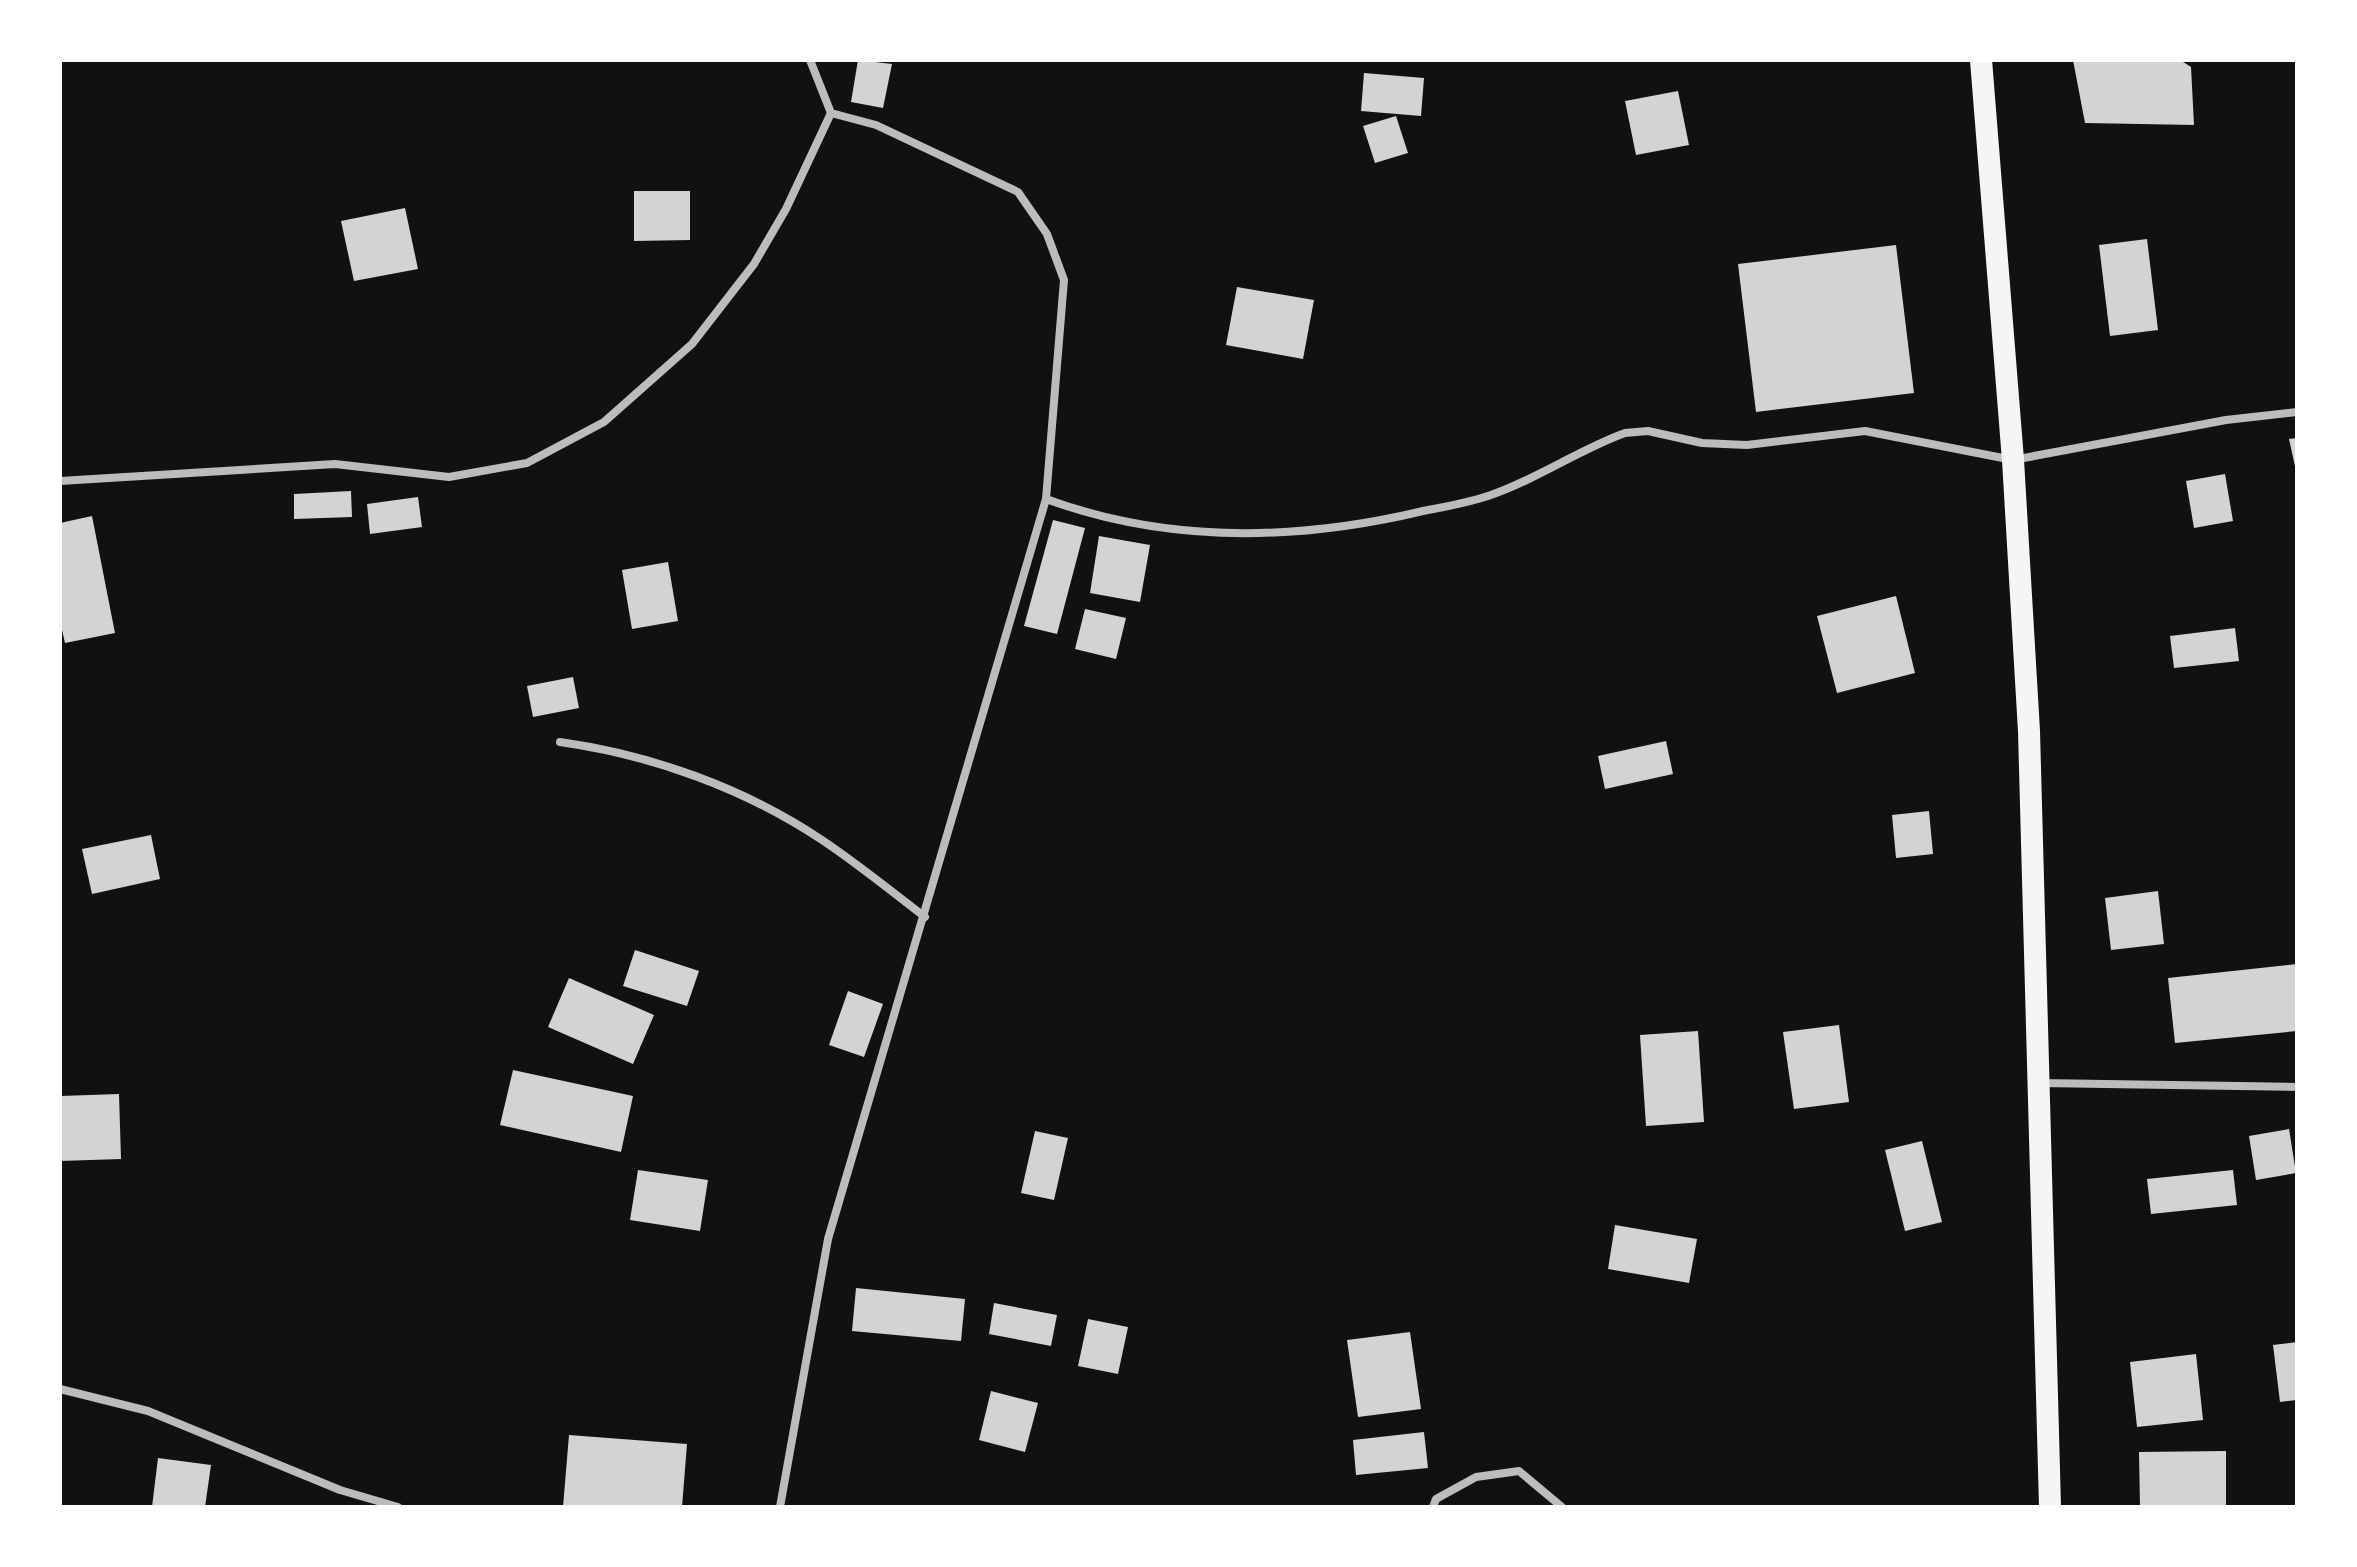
<svg xmlns="http://www.w3.org/2000/svg" width="2357" height="1567" font-family="Cabin,sans-serif">
<style>
.building{fill:#d3d3d3}
.lines{fill:none;stroke-linecap:round;stroke-linejoin:round}
.minor{stroke:#bcbcbc;stroke-width:8}
.trunk{stroke:#f5f5f5;stroke-width:22}
</style>
<rect width="100%" height="100%" fill="#111"/>
<g class="building">
<path d="M858,60L892,64L883,108L851,102Z"/>
<path d="M2073,60H2180L2191,67L2194,125L2085,123Z"/>
<path d="M1364,73L1424,78L1421,116L1361,111Z"/>
<path d="M1678,91L1689,145L1636,155L1625,101Z"/>
<path d="M1396,116L1408,153L1375,163L1363,126Z"/>
<path d="M634,191H690V240L634,241Z"/>
<path d="M405,208L418,269L354,281L341,221Z"/>
<path d="M2147,239L2158,330L2110,336L2099,245Z"/>
<path d="M1896,245L1914,393L1756,412L1738,264Z"/>
<path d="M1237,287L1314,300L1303,359L1226,345Z"/>
<path d="M2297,438V471H2296L2289,439Z"/>
<path d="M2225,474L2233,521L2194,528L2186,481Z"/>
<path d="M351,491L352,517L294,519V494Z"/>
<path d="M418,497L422,527L370,534L367,504Z"/>
<path d="M92,516L115,633L65,643L60,621V523Z"/>
<path d="M1053,520L1085,528L1057,634L1024,626Z"/>
<path d="M1099,536L1150,545L1140,602L1090,593Z"/>
<path d="M668,562L678,621L632,629L622,570Z"/>
<path d="M1896,596L1915,673L1837,693L1817,616Z"/>
<path d="M1085,609L1126,618L1116,659L1075,649Z"/>
<path d="M2235,628L2239,661L2174,668L2170,636Z"/>
<path d="M573,677L579,708L533,717L527,686Z"/>
<path d="M1666,741L1673,774L1605,789L1598,756Z"/>
<path d="M1929,811L1933,854L1896,858L1892,815Z"/>
<path d="M151,835L160,879L92,894L82,849Z"/>
<path d="M2158,891L2164,944L2111,950L2105,898Z"/>
<path d="M635,950L699,971L687,1006L623,986Z"/>
<path d="M2297,964V1031L2175,1043L2168,978Z"/>
<path d="M569,978L654,1015L633,1064L548,1027Z"/>
<path d="M848,991L883,1004L864,1057L829,1045Z"/>
<path d="M1839,1025L1849,1102L1794,1109L1783,1032Z"/>
<path d="M1698,1031L1704,1122L1646,1126L1640,1035Z"/>
<path d="M513,1070L633,1096L621,1152L500,1125Z"/>
<path d="M119,1094L121,1159L60,1161V1096Z"/>
<path d="M2289,1129L2296,1173L2256,1180L2249,1136Z"/>
<path d="M1035,1131L1068,1138L1054,1200L1021,1193Z"/>
<path d="M1922,1141L1942,1222L1905,1231L1885,1150Z"/>
<path d="M638,1170L708,1180L700,1231L630,1220Z"/>
<path d="M2233,1170L2237,1205L2151,1214L2147,1179Z"/>
<path d="M1615,1225L1697,1239L1689,1283L1608,1269Z"/>
<path d="M856,1288L965,1299L961,1341L852,1331Z"/>
<path d="M994,1303L1057,1315L1051,1346L989,1334Z"/>
<path d="M1088,1319L1128,1327L1118,1374L1078,1366Z"/>
<path d="M1410,1332L1421,1409L1358,1417L1347,1340Z"/>
<path d="M2297,1342V1400L2280,1402L2273,1345Z"/>
<path d="M2196,1354L2203,1420L2137,1427L2130,1362Z"/>
<path d="M991,1391L1038,1403L1025,1452L979,1440Z"/>
<path d="M1424,1432L1428,1468L1356,1475L1353,1440Z"/>
<path d="M569,1435L687,1444L682,1507H563Z"/>
<path d="M2226,1451V1507H2140L2139,1452Z"/>
<path d="M158,1458L211,1465L205,1507H152Z"/>
</g>
<g class="lines">
<g class="minor">
<path d="M60,481L335,464L449,477L527,463L604,422L692,344L754,264L786,209L831,113"/>
<path d="M1046,499C1169,544 1297,541 1423,511C1444,507 1467,503 1488,496C1536,480 1578,450 1625,433L1648,431L1702,443L1747,445L1865,431L2013,460L2226,420L2297,412"/>
<path d="M560,742C652,755 744,788 822,840C858,864 891,891 925,917"/>
<path d="M2039,1083L2297,1087"/>
<path d="M60,1389L148,1411L340,1490L398,1507"/>
<path d="M780,1507L828,1239L1046,499L1064,280L1047,234L1018,192L876,125L831,113L810,60"/>
<path d="M1433,1507L1436,1499L1476,1477L1519,1471L1562,1507"/>
</g>
<path class="trunk" d="M1981,60L2013,460L2029,731L2050,1507"/>
</g>
<rect width="2357" height="1567" fill="none" stroke="#ffffff" stroke-width="124"/>
</svg>
